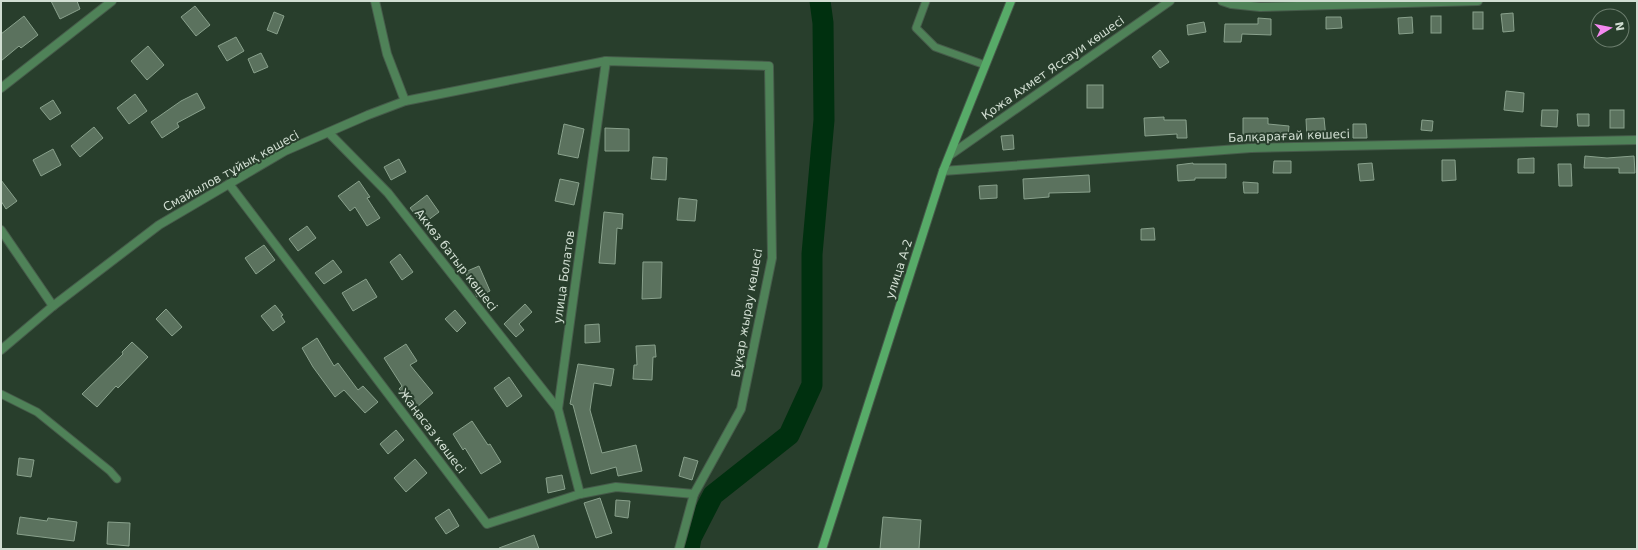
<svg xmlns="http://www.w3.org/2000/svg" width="1638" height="550" font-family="'DejaVu Sans',sans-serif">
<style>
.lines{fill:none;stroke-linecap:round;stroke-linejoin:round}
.river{stroke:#00300f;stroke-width:21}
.building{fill:#5b725e;stroke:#89a18c}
.lane-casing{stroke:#465b4a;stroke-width:9}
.street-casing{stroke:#465b4a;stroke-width:10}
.secondary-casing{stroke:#465b4a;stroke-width:10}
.lane{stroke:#4f8258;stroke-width:7}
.street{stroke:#4f8258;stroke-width:8}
.secondary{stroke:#57ab68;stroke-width:8}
.labels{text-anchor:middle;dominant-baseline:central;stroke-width:4;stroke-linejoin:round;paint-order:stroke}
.street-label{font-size:12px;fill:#d1ded2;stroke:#283e2c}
</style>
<rect width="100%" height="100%" fill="#283e2c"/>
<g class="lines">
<path class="river" d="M689,549L691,538L713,495L789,435L812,385V254L824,120L823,23L820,1"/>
</g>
<g class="building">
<path d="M51,1H77L80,9L60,19Z"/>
<path d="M195,6L210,25L196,36L181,17Z"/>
<path d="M274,12L284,16L277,34L267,30Z"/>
<rect x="1473" y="12" width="10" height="17"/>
<path d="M1513,13L1514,31L1503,32L1501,14Z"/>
<path d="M24,16L38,35L21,48L19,46L1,61V34Z"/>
<rect x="1431" y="16" width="10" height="17"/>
<path d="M1326,17H1341L1342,28L1326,29Z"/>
<path d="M1412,17L1413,33L1399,34L1398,18Z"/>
<path d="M1258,18L1271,19V35L1242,34L1241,42H1224L1225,24H1258Z"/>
<path d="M1204,22L1206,32L1188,35L1187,25Z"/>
<path d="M236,37L244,51L227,61L218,46Z"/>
<path d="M148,46L164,65L147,80L131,61Z"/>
<path d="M1160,50L1169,62L1160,68L1152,57Z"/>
<path d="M261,53L268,67L254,73L248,59Z"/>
<rect x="1087" y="85" width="16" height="23"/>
<path d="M1506,91L1524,93L1523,112L1504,110Z"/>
<path d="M197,93L205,108L177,123L179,127L162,138L151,122L181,101Z"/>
<path d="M135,94L147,111L129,124L117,108Z"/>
<path d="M53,100L61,113L50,120L40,108Z"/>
<path d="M1542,110H1558L1557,127L1541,126Z"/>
<rect x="1610" y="110" width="14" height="18"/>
<path d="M1577,114H1589V126H1578Z"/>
<path d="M1164,117V120H1186L1187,138H1177V134L1145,136L1144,118Z"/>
<path d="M1243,118H1268V124L1289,126L1288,137L1243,136Z"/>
<path d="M1324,118L1326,138L1307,139L1306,119Z"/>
<path d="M1422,120L1433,121L1432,131L1421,130Z"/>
<path d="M564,124L584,129L578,158L558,154Z"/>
<path d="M1353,124H1366L1367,138H1353Z"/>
<path d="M94,127L103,138L80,157L71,146Z"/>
<path d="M605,128L629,129V151H605Z"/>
<path d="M1013,135L1014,149L1003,150L1001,136Z"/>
<path d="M53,149L61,165L41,176L33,160Z"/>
<path d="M1585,156L1607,158L1634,156L1635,173H1619V168H1584Z"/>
<path d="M653,157L667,158L666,180L651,179Z"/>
<path d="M1534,158V173H1518V159Z"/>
<path d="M399,159L406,172L391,180L384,167Z"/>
<path d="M1442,160H1455L1456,180L1442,181Z"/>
<path d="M1274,161H1291V173H1273Z"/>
<path d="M1193,163V164H1226V178H1195V180L1178,181L1177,165Z"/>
<path d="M1372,163L1374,180L1360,181L1358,164Z"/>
<path d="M1558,164H1571L1572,186H1559Z"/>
<path d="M1089,175L1090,192L1049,193V197L1024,199L1023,179Z"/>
<path d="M560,179L579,183L574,205L555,201Z"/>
<path d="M1,180L17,201L6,209L1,201Z"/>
<path d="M359,181L370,197L367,198L380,218L367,226L355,207L350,211L338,196Z"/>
<path d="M1243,182L1258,183V193H1244Z"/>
<path d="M997,185V198L980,199L979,186Z"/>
<path d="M427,195L439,212L423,224L410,208Z"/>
<path d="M679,198L697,200L695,221L677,220Z"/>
<path d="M604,212L623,214L622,229L617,228L615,264L599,263Z"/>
<path d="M307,226L316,238L298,251L289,239Z"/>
<path d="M1154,228L1155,240H1141V229Z"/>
<path d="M264,245L275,260L256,274L245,258Z"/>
<path d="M400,254L413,272L402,280L390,262Z"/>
<path d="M333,260L342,272L324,284L315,273Z"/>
<path d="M643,262H662L661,298L642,299Z"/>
<path d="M479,266L490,291L477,297L465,272Z"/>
<path d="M366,279L377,297L353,311L342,293Z"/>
<path d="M525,304L532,312L519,324L524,330L516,337L504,324Z"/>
<path d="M275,305L283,315L281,316L285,322L273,331L261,316Z"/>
<path d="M166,309L182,327L172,336L156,319Z"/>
<path d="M455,310L466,323L457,332L445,319Z"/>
<path d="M599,324L600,342L585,343V325Z"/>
<path d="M317,338L334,366L338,363L358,390L363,386L378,402L365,413L344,390L335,397L313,367L302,348Z"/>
<path d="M132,342L148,357L118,388L116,386L97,407L82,394L123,354L122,352Z"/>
<path d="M406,344L417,361L410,365L433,393L416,408L399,389L402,386L384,358Z"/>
<path d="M655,345L656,357H653L652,380L633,379L634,365H637L636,346Z"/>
<path d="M578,364L614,369L611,386L594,383L590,410L600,446L602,453L636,445L642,471L618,476L616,467L591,474L573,405L570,404Z"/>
<path d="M509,377L522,396L507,407L494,388Z"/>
<path d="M472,421L488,445L490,444L501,462L481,474L465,448L463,450L453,434Z"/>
<path d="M396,430L404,440L388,454L380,444Z"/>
<path d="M684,457L698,461L692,480L679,476Z"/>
<path d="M19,458L34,460L31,477L17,475Z"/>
<path d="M415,459L427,473L406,492L394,478Z"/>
<path d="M562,475L565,489L548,493L546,478Z"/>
<path d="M600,498L612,533L596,538L584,503Z"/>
<path d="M616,500L630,501L628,518L615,516Z"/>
<path d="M449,509L459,526L446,534L435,518Z"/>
<path d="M20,517L47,521L48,518L77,522L74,541L17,534Z"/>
<path d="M883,517L921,520L919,549H880Z"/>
<path d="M108,522L130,523L129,546L107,544Z"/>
<path d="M534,535L539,549H499V548Z"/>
</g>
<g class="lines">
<g class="lane-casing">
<g id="lane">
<path d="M926,1L916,28L935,47L985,65"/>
<path d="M1,394L37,412L110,471L117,479"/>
</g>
</g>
<g class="street-casing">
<g id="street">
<path d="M1222,1L1231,4L1260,7L1478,1"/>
<path d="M1,88L112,1"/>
<path d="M405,101L606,61L769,66L772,258L741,409L694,494L679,549"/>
<path d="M329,133L388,193L558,409"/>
<path d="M950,155L1170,1"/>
<path d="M943,171L1251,148L1637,140"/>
<path d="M229,184L487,524L580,494L616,487L694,494"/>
<path d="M1,230L53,306"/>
<path d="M1,350L53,306L159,225L285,151L368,115L405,101L387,54L375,1"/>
<path d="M580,494L558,409L606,61"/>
</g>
</g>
<g class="secondary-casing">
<path id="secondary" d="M822,549L943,171L1011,1"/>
</g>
<use href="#lane" class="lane"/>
<use href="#street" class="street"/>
<use href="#secondary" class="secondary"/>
</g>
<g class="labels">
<g class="street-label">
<text transform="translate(1053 68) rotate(-35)">Қожа Ахмет Яссауи көшесі</text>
<text transform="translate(1289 136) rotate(-2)">Балқарағай көшесі</text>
<text transform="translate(231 171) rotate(-29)">Смайылов тұйық көшесі</text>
<text transform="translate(456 260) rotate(52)">Аккөз батыр көшесі</text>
<text transform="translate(899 269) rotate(-72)">улица А-2</text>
<text transform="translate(564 277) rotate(-82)">улица Болатов</text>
<text transform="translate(747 313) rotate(-80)">Бұқар жырау көшесі</text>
<text transform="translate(432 431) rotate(53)">Жаңасаз көшесі</text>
</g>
</g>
<rect width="1638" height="550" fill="none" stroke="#d1ded2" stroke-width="4"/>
<g transform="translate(1610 28) rotate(80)"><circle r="19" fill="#283e2c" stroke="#6c7e6e"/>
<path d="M0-3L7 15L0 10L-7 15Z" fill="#f489f0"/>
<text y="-6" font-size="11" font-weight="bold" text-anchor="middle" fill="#d1ded2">N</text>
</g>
</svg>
